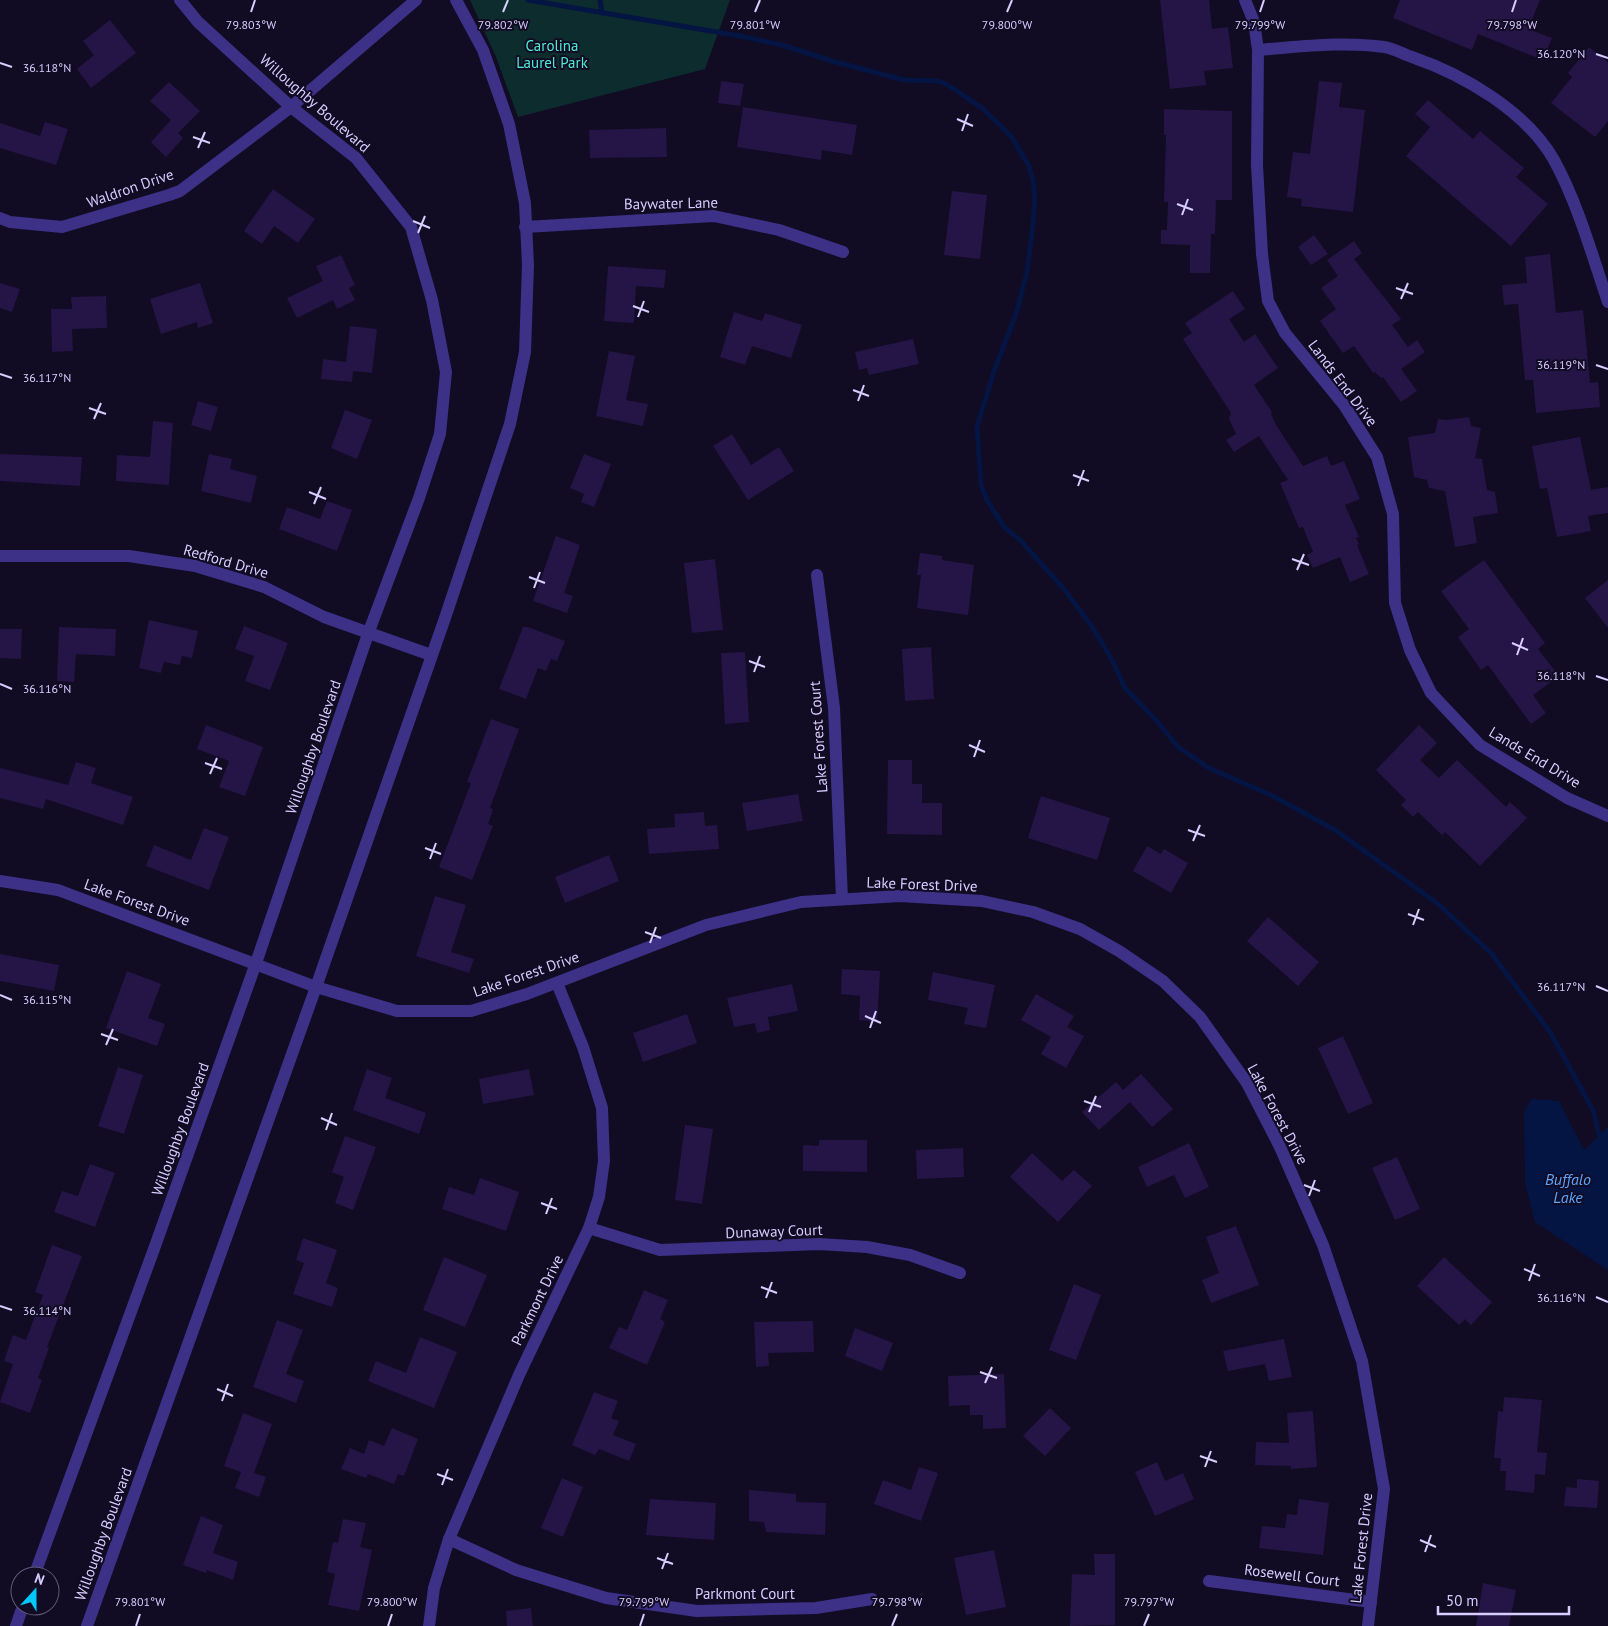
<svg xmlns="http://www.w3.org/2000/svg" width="1608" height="1626" font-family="'PT Sans',sans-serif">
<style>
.green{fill:#0d2c2e}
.water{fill:#041543}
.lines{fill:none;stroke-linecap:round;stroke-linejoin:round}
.stream{stroke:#041543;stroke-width:5}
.building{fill:#241546}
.minor{stroke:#3c3187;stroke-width:12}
.tertiary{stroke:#3c3187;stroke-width:12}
.ticks{fill:none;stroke:#d8cdff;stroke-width:2}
.labels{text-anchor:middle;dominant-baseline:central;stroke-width:4;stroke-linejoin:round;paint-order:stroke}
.park-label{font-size:15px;fill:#4cecd3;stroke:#110b23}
.street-label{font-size:15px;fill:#d8cdff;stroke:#110b23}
.water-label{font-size:16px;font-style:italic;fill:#5ba4ff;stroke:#110b23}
.ticks-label{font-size:12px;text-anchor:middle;fill:#d8cdff;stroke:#110b23;stroke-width:4;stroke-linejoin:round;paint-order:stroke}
</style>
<rect width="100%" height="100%" fill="#110b23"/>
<path class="green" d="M470,0H730L705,69L518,117L496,57Z"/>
<path class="water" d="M1531,1099L1559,1101L1584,1150L1608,1127V1270L1535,1222L1525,1183L1524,1113Z"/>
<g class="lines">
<g class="stream">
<path d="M528,0L740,36L782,45L832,61L904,80L938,81L948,85L982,108L1011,136L1029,166L1033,181L1035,197L1033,224L1027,272L1016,314L994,371L977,427L981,485L987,500L1004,527L1021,541L1063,588L1091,625L1111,658L1125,688L1156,720L1178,747L1209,768L1273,796L1335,830L1437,903L1491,953L1550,1032L1593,1110L1599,1134L1608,1142"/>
<path d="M600,0L602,13"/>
</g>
</g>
<g class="building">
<path d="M1160,0H1209L1212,29L1228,27L1233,68L1204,71L1206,85L1170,89Z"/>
<path d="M1400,0H1540L1528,29L1552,38L1543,60L1478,34L1472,50L1393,18Z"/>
<path d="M110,20L136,53L91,88L77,69L94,55L83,41Z"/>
<path d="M1589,47L1608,62V121L1595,137L1551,103L1572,77L1568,73Z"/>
<path d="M721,81L744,84L740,106L718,103Z"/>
<path d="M1319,81L1342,83L1339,107L1365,110L1353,212L1301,206L1302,199L1287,197L1293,152L1310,154Z"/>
<path d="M169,82L200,111L178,133L183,138L166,157L151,142L171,120L150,101Z"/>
<path d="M1428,100L1473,139L1480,131L1524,168L1516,177L1548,204L1511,246L1406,156L1430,127L1415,114Z"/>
<path d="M743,107L857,125L852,155L822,150L821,160L737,147Z"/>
<path d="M1164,109L1232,111V200H1216L1215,234H1211L1210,273H1190V245L1161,244V230H1167L1168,202H1164L1166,135H1164Z"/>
<path d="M45,122L68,129L56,165L0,148V123L40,136Z"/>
<path d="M666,128L667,157L590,158L589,130Z"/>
<path d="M273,189L315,219L298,243L274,226L262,244L244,231Z"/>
<path d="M952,191L987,195L980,259L944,255Z"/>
<path d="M1314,235L1328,254L1311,265L1298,247Z"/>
<path d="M1354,241L1362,253L1354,259L1401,319L1392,325L1408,347L1417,340L1425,352L1401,369L1417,391L1401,402L1383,377L1381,378L1375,372L1373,373L1354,346L1343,353L1320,321L1336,309L1321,288L1338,276L1327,260Z"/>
<path d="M1550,254L1556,313L1583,310L1590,383L1598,382L1600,407L1536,413L1533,380H1525L1518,304L1504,305L1502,285L1527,283L1525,257Z"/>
<path d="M341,255L355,285L349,288L355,300L337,309L333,300L297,318L287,298L323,281L316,266Z"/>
<path d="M608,266L666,270L664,288L636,286L634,323L604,321Z"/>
<path d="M0,283L20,289L12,312L0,308Z"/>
<path d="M200,283L213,323L198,328L197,322L161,334L150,299Z"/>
<path d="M1233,291L1245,309L1229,319L1244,342L1255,334L1278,368L1254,385L1272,412L1271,414L1276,425L1303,466L1327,456L1331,466L1344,461L1360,499L1345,505L1359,537L1356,538L1359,544L1357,545L1369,574L1350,582L1340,557L1313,568L1307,555L1313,552L1303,527L1299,528L1280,483L1288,480L1259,436L1234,452L1226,440L1236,434L1229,419L1231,413L1183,339L1192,333L1185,323Z"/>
<path d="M106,296L107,328L72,329L73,351L52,352L51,309H72L71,297Z"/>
<path d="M734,312L762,321L765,313L802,325L791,358L752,346L745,365L720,357Z"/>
<path d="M350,326L377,329L372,373L353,371L352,382L321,379L323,359L346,362Z"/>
<path d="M913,339L919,364L869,375L867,368L859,370L855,352Z"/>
<path d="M609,351L635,356L626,400L648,404L643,426L596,416Z"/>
<path d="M198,401L218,407L211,431L191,425Z"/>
<path d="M345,410L372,420L357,459L331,448Z"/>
<path d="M1469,417L1471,426L1481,428L1475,458L1482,459L1487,490L1495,492L1498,513L1473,517L1477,543L1455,547L1445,491L1429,488L1427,480L1414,477L1408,437L1435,433L1438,419L1446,420Z"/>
<path d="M153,421L173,423L169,485L116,481L117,455L150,457Z"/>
<path d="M732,434L751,465L779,447L794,471L748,500L713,446Z"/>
<path d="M1580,437L1591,490L1608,487V513L1588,516L1591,531L1557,537L1547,488L1540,489L1532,446Z"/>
<path d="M0,454L82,457L80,486L0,481Z"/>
<path d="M209,454L232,459L230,469L257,476L251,503L201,491Z"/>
<path d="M584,454L611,464L594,507L581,502L584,494L570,488Z"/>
<path d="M327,501L352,510L337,551L279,529L287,507L320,519Z"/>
<path d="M556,536L580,545L564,593L573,596L567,613L533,601Z"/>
<path d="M920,553L942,556V560L974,565L968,615L917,608L921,575H917Z"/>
<path d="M715,559L723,630L692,633L684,563Z"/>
<path d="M1484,560L1545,643L1538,649L1559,676L1533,695L1546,713L1531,724L1488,665L1481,670L1458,637L1469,629L1441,591Z"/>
<path d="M1608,580V628L1585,598Z"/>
<path d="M149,620L198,631L192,658L182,656L180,665L164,662L161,673L139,668Z"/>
<path d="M244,626L288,643L270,690L245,681L254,656L235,649Z"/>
<path d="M59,627L116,629L115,656L76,654L74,682L57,681Z"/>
<path d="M523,627H528L565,641L557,661L551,659L546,671L538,668L526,699L499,689Z"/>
<path d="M0,629H22L21,659L0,658Z"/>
<path d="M931,647L934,699L905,701L902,649Z"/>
<path d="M745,652L749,722L725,724L721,653Z"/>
<path d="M491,719L519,729L490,808L493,809L488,824L493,826L472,880L439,867L471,783L467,782Z"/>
<path d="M206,725L263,747L245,796L219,787L229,761L197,749Z"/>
<path d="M1419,725L1437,743L1420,760L1439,778L1457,760L1506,807L1510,802L1527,818L1480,866L1445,832L1442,835L1418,812L1413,817L1401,805L1406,800L1376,770Z"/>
<path d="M888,760H912V784H922V803H942V835L887,834Z"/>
<path d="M76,762L96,768L91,783L133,797L123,825L46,799L43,809L0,798V768L68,785Z"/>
<path d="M798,794L803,821L747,831L742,803Z"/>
<path d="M1041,796L1110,818L1097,860L1028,838Z"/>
<path d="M704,812L705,826L717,825L719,849L649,854L647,829L675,827L674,814Z"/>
<path d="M204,828L229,837L209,890L146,866L154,845L191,860Z"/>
<path d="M1147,846L1161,854L1164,849L1188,863L1171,893L1133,871Z"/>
<path d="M609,855L619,881L565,903L555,877Z"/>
<path d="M435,896L466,905L451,952L474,959L469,973L416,956Z"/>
<path d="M1268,917L1319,962L1298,986L1247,941Z"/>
<path d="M0,954L59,965L54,991L0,981Z"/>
<path d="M842,969L880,971L877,1022L859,1020L860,996L841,994Z"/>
<path d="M127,971L161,984L148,1018L165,1024L157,1046L106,1028Z"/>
<path d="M933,972L995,985L986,1028L964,1024L968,1008L928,1000Z"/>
<path d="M792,984L798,1011L768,1017L770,1030L757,1033L755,1023L734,1027L727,998Z"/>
<path d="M1036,994L1074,1016L1067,1027L1084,1036L1066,1068L1041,1054L1051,1037L1021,1020Z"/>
<path d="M687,1014L697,1043L643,1062L633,1033Z"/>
<path d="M1343,1036L1373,1103L1348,1114L1318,1048Z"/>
<path d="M118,1067L143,1075L124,1134L98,1126Z"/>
<path d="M367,1069L392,1078L385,1098L426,1113L419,1134L353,1110Z"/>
<path d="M529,1069L534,1095L483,1104L479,1079Z"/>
<path d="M1141,1074L1173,1109L1152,1127L1130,1102L1099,1130L1082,1112L1116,1082L1123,1090Z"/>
<path d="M685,1125L713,1129L702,1204L675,1200Z"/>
<path d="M345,1136L376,1147L353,1210L335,1203L344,1177L332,1172Z"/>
<path d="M819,1140H867V1172L803,1171V1145L819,1146Z"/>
<path d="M1189,1143L1209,1187L1185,1198L1174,1175L1147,1187L1138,1167Z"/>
<path d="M963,1148L964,1177L917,1179L916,1150Z"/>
<path d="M1032,1153L1062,1181L1074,1170L1092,1186L1058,1222L1010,1177Z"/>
<path d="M1397,1157L1420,1209L1395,1220L1372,1168Z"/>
<path d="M90,1164L115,1173L95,1227L54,1212L62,1191L78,1196Z"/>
<path d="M480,1178L519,1192L506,1231L442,1209L449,1187L474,1195Z"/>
<path d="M1236,1226L1259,1285L1211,1303L1202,1280L1219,1273L1206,1237Z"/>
<path d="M303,1238L337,1250L326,1283L338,1288L332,1307L293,1294L304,1263L296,1260Z"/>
<path d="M52,1245L82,1256L47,1347L49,1348L38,1378L42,1380L30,1413L0,1402L13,1364L4,1361L13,1335L26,1340L43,1295L35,1292Z"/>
<path d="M444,1257L487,1275L465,1327L423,1310Z"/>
<path d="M1444,1257L1492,1302L1471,1325L1465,1319L1459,1325L1417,1286Z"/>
<path d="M1074,1284L1101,1295L1076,1360L1049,1350Z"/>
<path d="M644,1290L668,1300L660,1319L665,1322L647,1365L609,1348L619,1327L627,1330Z"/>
<path d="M277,1320L303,1330L286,1374L304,1381L296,1403L253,1387Z"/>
<path d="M813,1321L814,1352L768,1353L769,1366L756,1367L754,1322Z"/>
<path d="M855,1328L893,1343L882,1371L845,1356Z"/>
<path d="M420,1337L457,1352L434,1408L368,1381L376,1361L406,1373Z"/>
<path d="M1284,1339L1292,1377L1269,1381L1265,1364L1228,1371L1223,1351Z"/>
<path d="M1004,1374L1006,1428L983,1429V1415H970V1405L949,1406L948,1376Z"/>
<path d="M594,1392L618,1401L611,1418L619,1421L613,1435L636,1444L629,1461L599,1449L595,1455L572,1445Z"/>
<path d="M1504,1397L1542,1400L1537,1452L1547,1453L1545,1475L1535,1474L1534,1493L1505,1490L1506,1471H1500L1501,1458H1494L1498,1411L1503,1412Z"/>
<path d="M1050,1408L1071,1428L1045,1456L1023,1436Z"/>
<path d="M1313,1411L1317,1467L1291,1469V1466L1255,1465L1256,1442L1289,1443L1287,1413Z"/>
<path d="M243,1413L272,1424L254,1473L266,1477L259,1497L235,1488L241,1472L224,1466Z"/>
<path d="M392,1428L418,1439L404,1476L398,1474L394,1484L368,1474L366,1478L341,1469L350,1448L364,1454L369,1440L384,1446Z"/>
<path d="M1157,1462L1165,1481L1183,1473L1194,1499L1155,1516L1135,1472Z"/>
<path d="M919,1467L938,1473L921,1521L874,1504L883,1480L911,1490Z"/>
<path d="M562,1478L583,1487L563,1537L541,1528Z"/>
<path d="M1577,1479L1599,1481L1597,1508L1564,1506L1566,1487L1577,1488Z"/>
<path d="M749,1490L796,1494V1502L826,1503L825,1535L766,1532L764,1522L749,1521Z"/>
<path d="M650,1499L716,1503L714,1540L646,1535Z"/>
<path d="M1299,1499L1329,1503L1323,1555L1259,1548L1262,1526L1285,1528L1287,1514L1297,1515Z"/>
<path d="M201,1516L223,1525L213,1553L238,1562L233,1580L207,1570L206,1573L183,1565Z"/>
<path d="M343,1519L366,1523L360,1547L372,1550L359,1611L328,1605L335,1574L327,1572L333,1542L338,1543Z"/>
<path d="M994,1550L1006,1607L966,1615L954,1558Z"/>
<path d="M1094,1554H1115V1625L1070,1626L1072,1574L1095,1575Z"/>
<path d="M1483,1583L1516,1590L1509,1626H1476Z"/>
<path d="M531,1608L533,1626H507L506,1611Z"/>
</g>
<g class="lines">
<g class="minor">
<path d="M1245,0L1254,22L1258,50L1257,165L1262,254L1268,301L1285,333L1344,405L1377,457L1393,514L1395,603L1410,650L1431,693L1480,745L1567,798L1608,816"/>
<path d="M1258,50C1299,47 1343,41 1384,47C1393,48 1403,54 1412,57C1464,75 1526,111 1554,160C1578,204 1592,255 1608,302"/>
<path d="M0,218L10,222L62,227L169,195L180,191L291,107"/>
<path d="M525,227L714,216L779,230L843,252"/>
<path d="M0,556H129L195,566L264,587L324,617L431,655"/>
<path d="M817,575L834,708L842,899"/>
<path d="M0,881L58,890L316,987L397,1011H471L527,994L706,925L801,902L900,896L982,901L1033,912L1080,929L1119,951L1163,981L1200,1017L1247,1083L1280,1147L1323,1245L1362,1361L1384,1489L1368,1626"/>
<path d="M589,1228L660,1250L819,1244L867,1247L910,1255L960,1273"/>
<path d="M449,1539L516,1570L606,1598L697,1611L816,1608L872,1599"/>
<path d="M1209,1581L1371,1602"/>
<path d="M429,1626L434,1588L449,1539L519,1375L589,1228L599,1197L604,1161L602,1108L583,1047L557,983"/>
</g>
<g class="tertiary">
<path d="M291,107L416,0"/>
<path d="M34,1576L154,1249L256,963L368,634L419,498L440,434L446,372L432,300L411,227L356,158L291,107L198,22L180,0"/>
<path d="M16,1626L23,1606"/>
<path d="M87,1626L316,987L445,618L510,424L525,352L528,265L525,203L509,124L483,50L456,0"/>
</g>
</g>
<path class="ticks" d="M251,12L255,0M503,12L508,0M755,12L760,0M1007,12L1012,0M1260,12L1264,0M1512,12L1516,0M1596,54L1608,58M0,63L12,67M957,119L973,126M962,131L968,114M193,137L210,143M198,148L205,132M1177,204L1193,210M1182,215L1188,199M413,221L430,228M418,233L425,216M1396,288L1413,294M1401,299L1408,283M633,306L649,312M638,317L644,301M1596,365L1608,369M0,374L12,378M853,390L869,396M858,401L864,385M89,408L106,414M94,419L101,403M1073,475L1089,481M1078,486L1084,470M309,492L326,499M314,504L321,487M1292,559L1309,565M1297,570L1304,554M529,577L545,583M534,588L540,572M1512,643L1528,650M1517,655L1523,638M749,661L765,667M754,672L760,656M1596,676L1608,680M0,684L12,689M969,745L985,752M974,757L980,740M205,763L222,769M210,774L217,758M1188,830L1205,836M1193,841L1200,825M425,848L441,854M430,859L436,843M1408,914L1424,920M1413,925L1419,909M645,932L661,938M650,943L656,927M1596,986L1608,991M0,995L12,1000M865,1016L881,1023M870,1028L876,1011M101,1034L118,1040M106,1045L113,1029M1084,1101L1101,1107M1089,1112L1096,1096M321,1118L337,1125M326,1130L332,1113M1304,1185L1320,1191M1309,1196L1315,1180M541,1203L557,1209M546,1214L552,1198M1524,1269L1540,1276M1529,1281L1535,1264M761,1287L777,1293M1596,1297L1608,1302M766,1298L772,1282M0,1306L12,1310M980,1372L997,1378M985,1383L992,1367M217,1389L233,1396M222,1401L228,1384M1200,1456L1217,1462M1205,1467L1211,1451M437,1474L453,1480M442,1485L448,1469M1420,1540L1436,1547M1425,1552L1431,1535M657,1558L673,1564M662,1569L668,1553M136,1626L140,1614M388,1626L392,1614M640,1626L644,1614M892,1626L897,1614M1144,1626L1149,1614"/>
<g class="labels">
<g class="park-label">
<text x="552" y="45">Carolina<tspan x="552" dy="17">Laurel Park</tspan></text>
</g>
<g class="street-label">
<text transform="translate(315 103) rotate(41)">Willoughby Boulevard</text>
<text transform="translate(130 188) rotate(-19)">Waldron Drive</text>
<text transform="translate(671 203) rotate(-1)">Baywater Lane</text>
<text transform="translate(1343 383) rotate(53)">Lands End Drive</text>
<text transform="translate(226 561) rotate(16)">Redford Drive</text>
<text transform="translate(818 737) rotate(-94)">Lake Forest Court</text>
<text transform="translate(313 747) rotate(-71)">Willoughby Boulevard</text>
<text transform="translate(1535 757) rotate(31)">Lands End Drive</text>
<text transform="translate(922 884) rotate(2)">Lake Forest Drive</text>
<text transform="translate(137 902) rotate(20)">Lake Forest Drive</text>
<text transform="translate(526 974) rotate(-19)">Lake Forest Drive</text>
<text transform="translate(1278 1114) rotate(62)">Lake Forest Drive</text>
<text transform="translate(180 1129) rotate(-70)">Willoughby Boulevard</text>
<text transform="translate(774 1231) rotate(-2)">Dunaway Court</text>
<text transform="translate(537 1300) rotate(-64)">Parkmont Drive</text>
<text transform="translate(103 1534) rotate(-70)">Willoughby Boulevard</text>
<text transform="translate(1361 1548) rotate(-84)">Lake Forest Drive</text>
<text transform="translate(1292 1575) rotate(7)">Rosewell Court</text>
<text x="745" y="1593">Parkmont Court</text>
</g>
<g class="water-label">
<text x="1568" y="1179">Buffalo<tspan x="1568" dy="18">Lake</tspan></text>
</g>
</g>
<g class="ticks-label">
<text x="251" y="29">79.803°W</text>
<text x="755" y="29">79.801°W</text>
<text x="1007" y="29">79.800°W</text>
<text x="1260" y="29">79.799°W</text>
<text x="1512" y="29">79.798°W</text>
<text x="503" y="29">79.802°W</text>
<text x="1561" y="58">36.120°N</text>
<text x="47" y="72">36.118°N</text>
<text x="1561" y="369">36.119°N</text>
<text x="47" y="382">36.117°N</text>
<text x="1561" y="680">36.118°N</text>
<text x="47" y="693">36.116°N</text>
<text x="1561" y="991">36.117°N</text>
<text x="47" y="1004">36.115°N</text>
<text x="1561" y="1302">36.116°N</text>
<text x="47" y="1315">36.114°N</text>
<text x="140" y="1606">79.801°W</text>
<text x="392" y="1606">79.800°W</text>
<text x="644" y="1606">79.799°W</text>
<text x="897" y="1606">79.798°W</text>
<text x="1149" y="1606">79.797°W</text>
</g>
<g transform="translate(35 1591) rotate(21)"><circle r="24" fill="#110b23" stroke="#61597b"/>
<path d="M0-4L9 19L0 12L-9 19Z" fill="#00c8f8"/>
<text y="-8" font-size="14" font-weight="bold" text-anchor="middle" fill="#d8cdff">N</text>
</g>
<path d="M1438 1606v8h131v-8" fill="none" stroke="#d8cdff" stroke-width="2.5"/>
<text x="1446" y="1606" font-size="15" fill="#d8cdff" stroke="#110b23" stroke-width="4" paint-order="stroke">50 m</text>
</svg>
